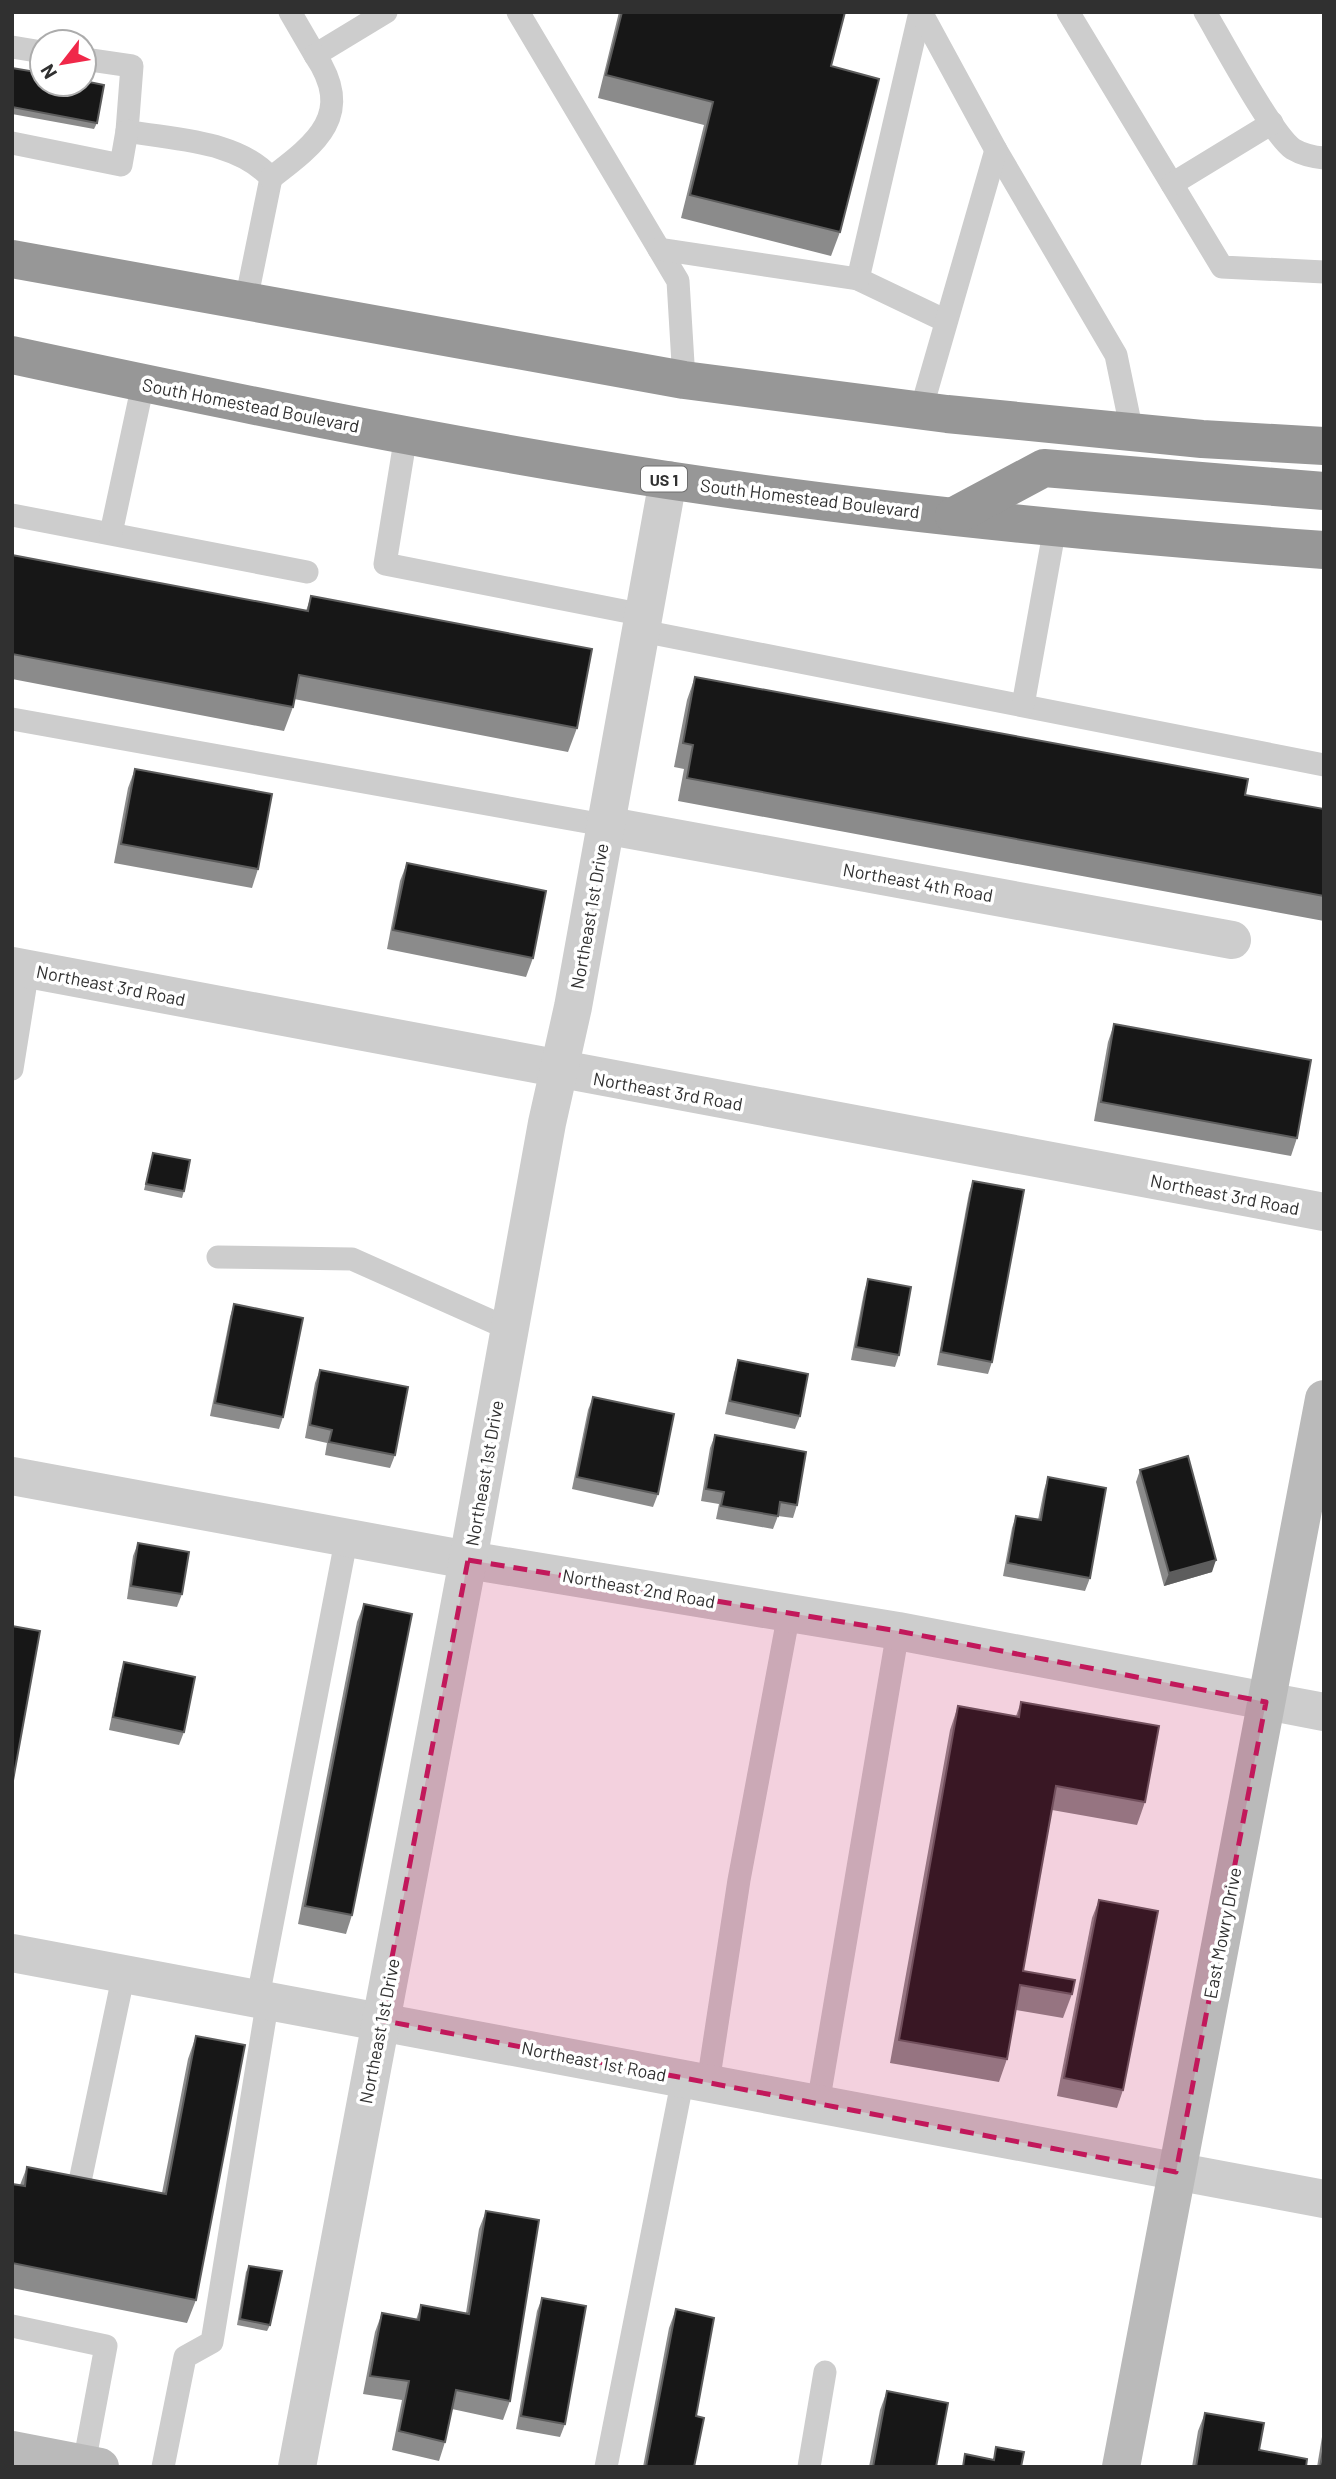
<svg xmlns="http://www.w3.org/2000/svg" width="1336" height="2479" font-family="Barlow,sans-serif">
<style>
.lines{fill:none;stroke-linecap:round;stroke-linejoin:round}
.lane{stroke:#cdcdcd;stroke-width:23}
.street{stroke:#cdcdcd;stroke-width:38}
.secondary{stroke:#bababa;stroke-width:38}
.highway{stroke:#979797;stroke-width:38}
.wall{fill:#8b8b8b}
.shaded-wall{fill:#5d5d5d}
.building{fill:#171717;stroke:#5d5d5d;stroke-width:2}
.marked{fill:#c2185b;fill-opacity:0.2;stroke:#c2185b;stroke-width:5;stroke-dasharray:14 9;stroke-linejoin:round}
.labels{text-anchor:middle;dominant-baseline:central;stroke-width:7;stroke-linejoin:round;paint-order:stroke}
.shield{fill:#fff;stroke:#6e6e6e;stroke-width:2}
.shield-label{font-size:16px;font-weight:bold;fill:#303030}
.street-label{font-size:18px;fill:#303030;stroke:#fff}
</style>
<rect width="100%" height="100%" fill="#fff"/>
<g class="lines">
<g class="lane">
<path d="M290,12L315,55L386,12"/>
<path d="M518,12L678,281L684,380"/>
<path d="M920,12L858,279L946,321"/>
<path d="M921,12L996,150L1116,355L1132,432"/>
<path d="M1068,12L1222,267L1324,272"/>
<path d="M1205,12C1221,39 1272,135 1293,149C1303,155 1313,157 1324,158"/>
<path d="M12,47L42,52"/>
<path d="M84,59L132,66L127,131C174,140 238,140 271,178L246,301"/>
<path d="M12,143L121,165L127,131"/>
<path d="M271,178C317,143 355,114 315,55"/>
<path d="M1172,184L1272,123"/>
<path d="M659,249L858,279"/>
<path d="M921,410L996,150"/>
<path d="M406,435L385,564L644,615"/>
<path d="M12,515L307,572"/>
<path d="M111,533L143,384"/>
<path d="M642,631L1324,765"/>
<path d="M1023,705L1055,527"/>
<path d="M12,719L604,825"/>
<path d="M12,1069L28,969"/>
<path d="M218,1257L352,1259L509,1329"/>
<path d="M258,1997L347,1536"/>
<path d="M708,2083L739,1880L789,1613"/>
<path d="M818,2104L898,1631"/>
<path d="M79,2186L124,1973"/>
<path d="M12,2326L106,2346L84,2464"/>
<path d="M163,2467L185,2357L212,2342L268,1999"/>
<path d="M606,2467L683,2078"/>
<path d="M809,2467L825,2372"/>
</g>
<g class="street">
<path d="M604,825L1232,940"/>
<path d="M12,966L1324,1212"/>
<path d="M12,1476L468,1560L898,1631L1324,1712"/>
<path d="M12,1953L1324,2199"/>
<path d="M297,2467L468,1560L547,1123L573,1007L668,480"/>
</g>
<g class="secondary">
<path d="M12,2450L100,2467"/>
<path d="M1121,2467L1324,1399"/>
</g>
<g class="highway">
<path d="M12,259L684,380L947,414L1202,439L1324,446"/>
<path d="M12,355C230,402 447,446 667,480C885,513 1104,534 1324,550"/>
<path d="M954,516L1044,468L1324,491"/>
</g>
</g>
<g class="wall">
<path d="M619,12H845L831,66L840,232L831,256L681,218L704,125L598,98Z"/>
<path d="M12,68L97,123L94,129L12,114Z"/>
<path d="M12,555L306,611L311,596L577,728L568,752L294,699L293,707L284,731L12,679Z"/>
<path d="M695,677L1245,795L1324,809V921L678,801L684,769L674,767L687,700Z"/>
<path d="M135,769L258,869L252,888L114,863L128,788Z"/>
<path d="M407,863L533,958L526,977L387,949L400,881Z"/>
<path d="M1114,1024L1297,1138L1291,1156L1094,1121L1108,1042Z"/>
<path d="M153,1153L184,1191L182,1198L144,1190Z"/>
<path d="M973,1181L992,1362L988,1374L937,1365L969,1193Z"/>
<path d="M868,1279L899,1355L895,1367L851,1360L864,1292Z"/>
<path d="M234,1304L283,1417L279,1429L210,1416L230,1317Z"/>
<path d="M738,1360L800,1416L795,1429L725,1414L734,1373Z"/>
<path d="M320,1370L395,1455L390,1468L325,1455L327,1443L305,1438L315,1383Z"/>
<path d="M593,1397L658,1494L653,1507L572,1489L588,1410Z"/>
<path d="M715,1435L797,1505L793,1518L778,1516L773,1529L716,1519L719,1504L701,1501L710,1448Z"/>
<path d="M1140,1470L1212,1572L1164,1586L1136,1482Z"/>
<path d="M1048,1477L1090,1578L1085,1591L1003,1576L1012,1528L1016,1516L1038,1520L1044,1490Z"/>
<path d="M138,1543L182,1594L177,1607L127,1599L133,1556Z"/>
<path d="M364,1604L352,1915L346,1934L298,1924L357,1622Z"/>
<path d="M124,1662L184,1732L179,1745L109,1730L120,1675Z"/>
<path d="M1021,1702L1145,1802L1137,1825L1052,1810L1023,1971L1072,1994L1063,2018L1016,2010L1007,2059L999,2082L890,2063L950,1730L958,1706L1016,1716Z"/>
<path d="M1099,1900L1123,2090L1117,2108L1057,2096L1092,1918Z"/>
<path d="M196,2036V2300L187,2323L12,2288V2184L20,2185L27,2167L162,2193L188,2059Z"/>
<path d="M486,2211L510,2401L503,2420L452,2409L445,2442L439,2461L392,2450L402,2400L363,2394L375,2332L382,2313L416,2320L421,2305L466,2313L479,2229Z"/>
<path d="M249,2266L270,2325L267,2331L237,2325L246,2272Z"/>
<path d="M542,2298L565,2424L560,2437L516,2429L537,2311Z"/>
<path d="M676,2309L696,2416L694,2467H643L669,2328Z"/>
<path d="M887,2391L936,2467H869L880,2410Z"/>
<path d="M1205,2413L1259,2450L1306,2467H1192L1198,2431Z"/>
<path d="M1324,2425V2467H1317Z"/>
</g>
<path class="shaded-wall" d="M1216,1560L1212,1572L1164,1586L1169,1573Z"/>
<g class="building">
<path d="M622,12H845L831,66L879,79L840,232L690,195L713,102L606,75Z"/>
<path d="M12,68L42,73V84H84V81L104,85L97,123L12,107Z"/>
<path d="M12,555L308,611L311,596L592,649L577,728L299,675L293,707L12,654Z"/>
<path d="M695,677L1248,779L1245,795L1324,809V896L687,778L693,745L683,743Z"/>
<path d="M135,769L272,794L258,869L121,844Z"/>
<path d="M407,863L546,891L533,958L393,930Z"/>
<path d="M1114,1024L1311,1060L1297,1138L1101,1102Z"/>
<path d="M153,1153L190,1160L184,1191L146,1184Z"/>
<path d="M973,1181L1024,1190L992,1362L941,1352Z"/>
<path d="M868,1279L911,1287L899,1355L856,1347Z"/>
<path d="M234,1304L303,1318L283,1417L215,1403Z"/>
<path d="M738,1360L808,1374L800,1416L730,1401Z"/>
<path d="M320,1370L408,1387L395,1455L329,1442L332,1430L310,1425Z"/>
<path d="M593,1397L674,1414L658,1494L577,1477Z"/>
<path d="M715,1435L806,1452L797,1505L780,1502L778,1516L721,1506L724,1492L706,1489Z"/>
<path d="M1188,1456L1216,1560L1169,1573L1140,1470Z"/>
<path d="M1048,1477L1106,1488L1090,1578L1008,1563L1016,1516L1041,1520Z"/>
<path d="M138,1543L189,1552L182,1594L131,1586Z"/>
<path d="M364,1604L412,1614L352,1915L305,1906Z"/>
<path d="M12,1626L40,1631L12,1786Z"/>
<path d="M124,1662L195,1677L184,1732L113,1717Z"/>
<path d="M1021,1702L1159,1726L1145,1802L1056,1786L1023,1971L1075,1980L1072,1994L1020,1985L1007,2059L899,2040L958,1706L1019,1717Z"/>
<path d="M1099,1900L1158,1911L1123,2090L1064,2078Z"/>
<path d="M196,2036L245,2045L196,2300L12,2263V2184L25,2186L27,2167L166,2194Z"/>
<path d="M486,2211L539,2220L510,2401L456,2390L445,2442L399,2431L409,2381L370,2376L382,2313L419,2320L421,2305L469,2314Z"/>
<path d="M249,2266L282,2271L270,2325L240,2319Z"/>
<path d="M542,2298L586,2306L565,2424L521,2416Z"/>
<path d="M676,2309L714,2318L696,2416L704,2418L694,2467H646Z"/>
<path d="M887,2391L948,2403L936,2467H873Z"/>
<path d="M1205,2413L1264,2423L1259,2450L1307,2459L1306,2467H1196Z"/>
<path d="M1324,2446V2467H1320Z"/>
<path d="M996,2447L1024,2452L1021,2467H963L965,2454L994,2460Z"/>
</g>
<path class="marked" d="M468,1560L898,1631L1266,1702L1176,2172L380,2020Z"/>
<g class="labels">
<rect class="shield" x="641" y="466.5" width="46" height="25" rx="5"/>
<g class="shield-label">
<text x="664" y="479">US 1</text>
</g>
<g class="street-label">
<text transform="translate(251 405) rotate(11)">South Homestead Boulevard</text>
<text transform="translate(810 498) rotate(7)">South Homestead Boulevard</text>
<text transform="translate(918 882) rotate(10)">Northeast 4th Road</text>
<text transform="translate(589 916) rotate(-80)">Northeast 1st Drive</text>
<text transform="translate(111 985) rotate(11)">Northeast 3rd Road</text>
<text transform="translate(668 1091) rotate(10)">Northeast 3rd Road</text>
<text transform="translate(1225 1194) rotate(11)">Northeast 3rd Road</text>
<text transform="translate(484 1473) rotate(-80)">Northeast 1st Drive</text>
<text transform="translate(639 1588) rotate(10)">Northeast 2nd Road</text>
<text transform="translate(1222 1933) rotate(-79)">East Mowry Drive</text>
<text transform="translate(379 2031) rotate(-79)">Northeast 1st Drive</text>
<text transform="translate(594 2061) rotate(11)">Northeast 1st Road</text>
</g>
</g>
<rect width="1336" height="2479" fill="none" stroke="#303030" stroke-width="28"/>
<g transform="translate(63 63) rotate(239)"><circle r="33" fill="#ffffff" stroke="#acacac" stroke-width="2"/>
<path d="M0-5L12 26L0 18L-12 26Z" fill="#f02849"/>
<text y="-10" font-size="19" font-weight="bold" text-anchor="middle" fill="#303030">N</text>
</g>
</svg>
